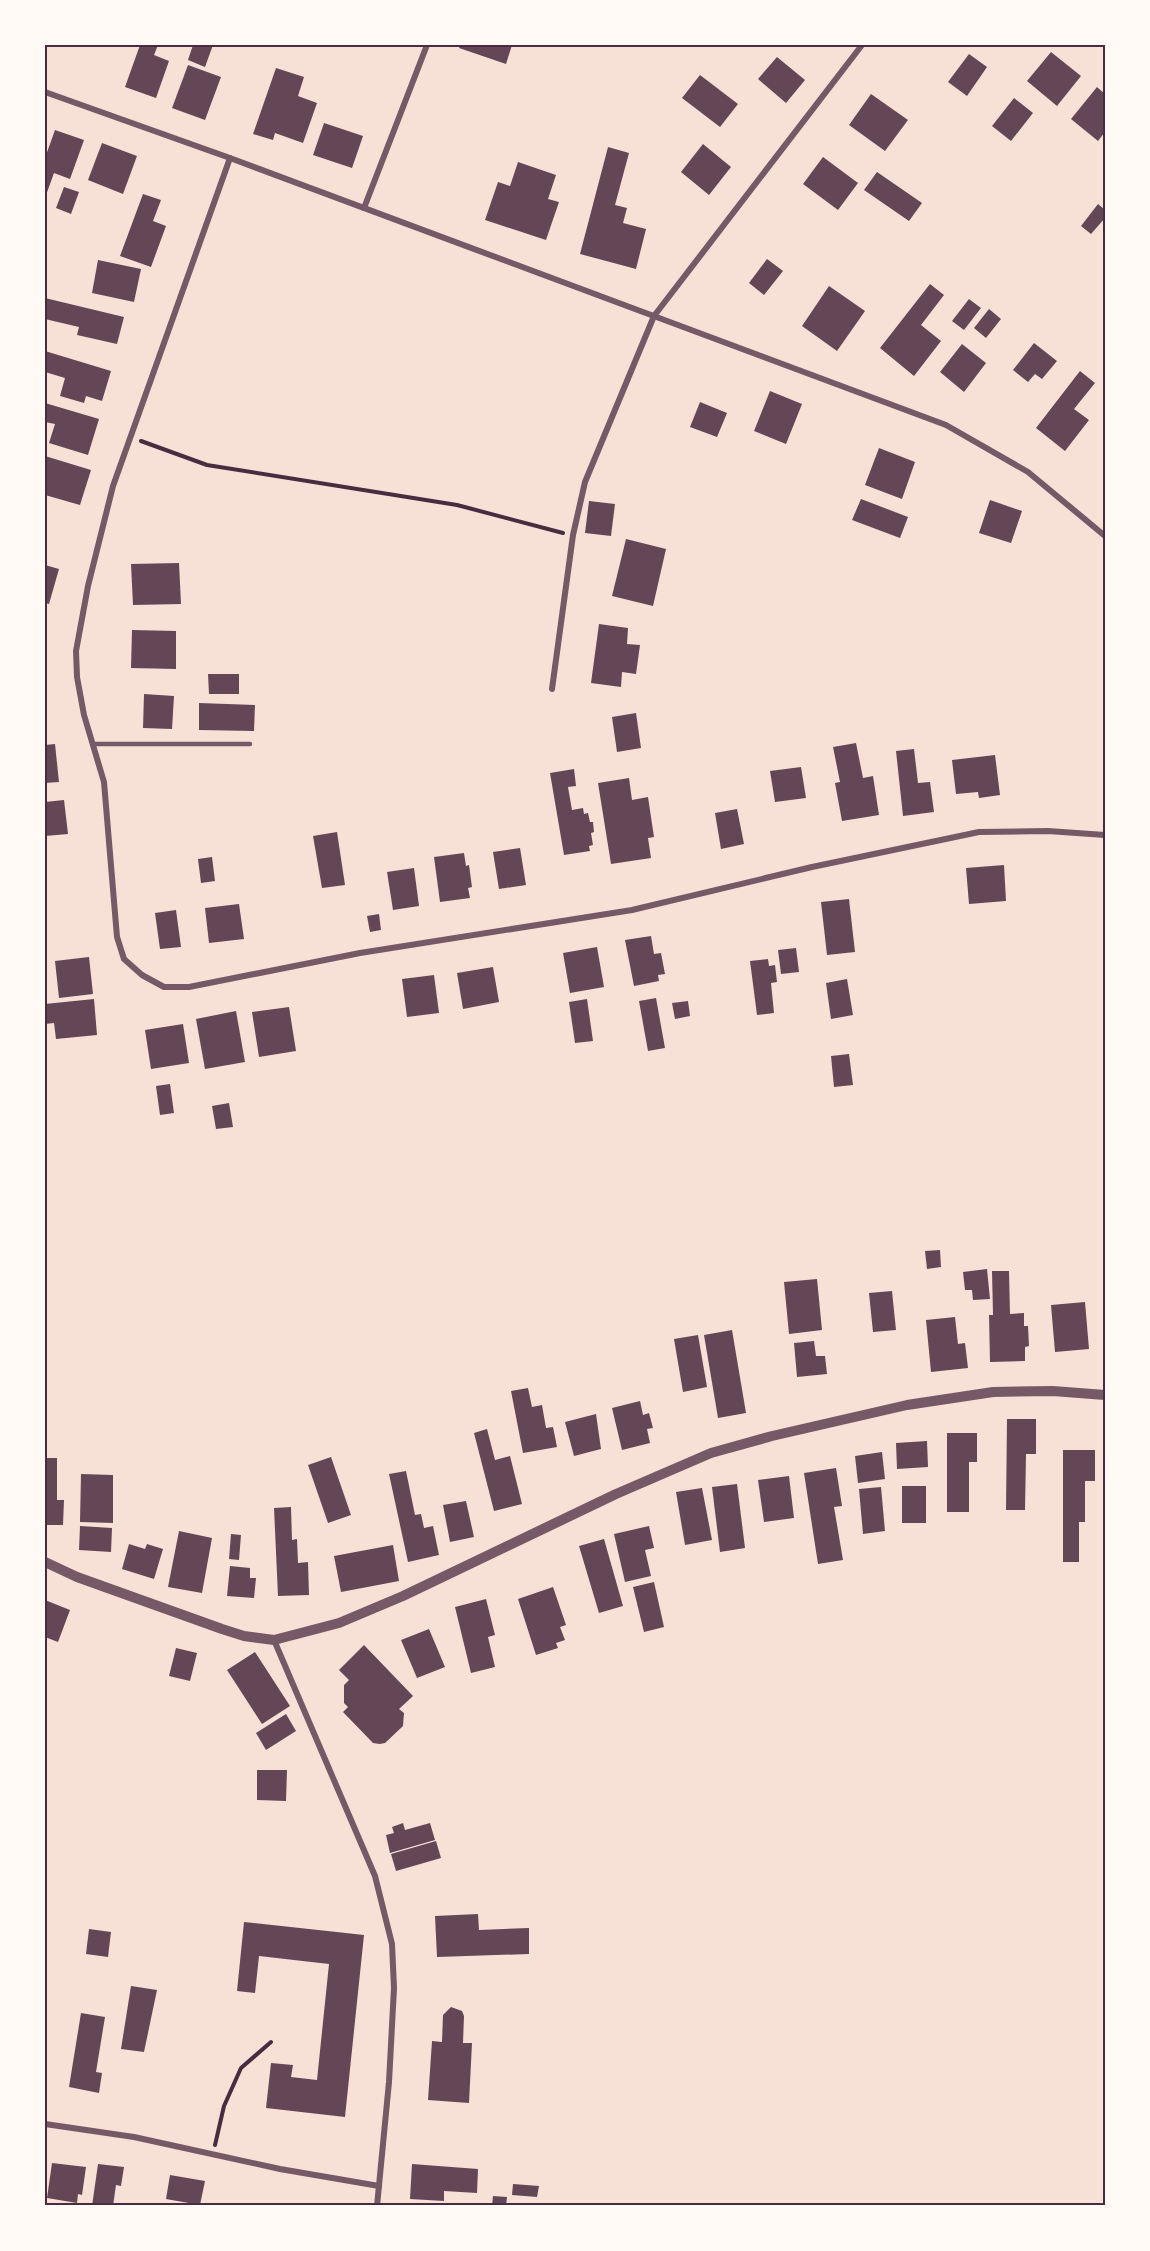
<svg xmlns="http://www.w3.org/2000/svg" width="1150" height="2251" font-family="Roboto,sans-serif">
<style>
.building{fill:#644757}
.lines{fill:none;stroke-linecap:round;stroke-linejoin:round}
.path{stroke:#4a2c40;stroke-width:4}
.service{stroke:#755966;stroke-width:4.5}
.minor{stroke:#755966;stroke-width:6}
.tertiary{stroke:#755966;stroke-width:10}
.neatline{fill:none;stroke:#4a2c40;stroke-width:2}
</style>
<rect width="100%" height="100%" fill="#f7e1d7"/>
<g class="building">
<path d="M140,45H158L154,55L169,61L156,98L125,87Z"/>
<path d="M193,45H213L205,67L188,60Z"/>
<path d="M460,45H512L506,64L459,48Z"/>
<path d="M1051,52L1081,76L1057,106L1027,81Z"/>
<path d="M969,54L987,67L967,96L948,82Z"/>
<path d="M777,57L805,80L786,103L758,79Z"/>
<path d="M188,65L221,77L205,120L172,108Z"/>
<path d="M276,68L304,77L298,96L317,103L303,143L275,133L273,140L253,134Z"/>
<path d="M700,75L738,104L720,127L682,98Z"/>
<path d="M1097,87L1105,94V132L1098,141L1071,119Z"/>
<path d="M871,94L908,120L885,151L849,125Z"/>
<path d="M1014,98L1033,113L1011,141L992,126Z"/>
<path d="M324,123L363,136L352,168L313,155Z"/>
<path d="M55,130L84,140L70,179L54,173L45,198V158Z"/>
<path d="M102,143L137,156L123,194L88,180Z"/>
<path d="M703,144L731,167L709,195L681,172Z"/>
<path d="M608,147L629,153L615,205L627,208L623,223L646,229L636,269L580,254Z"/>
<path d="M823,157L858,183L838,210L803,184Z"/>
<path d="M518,162L556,175L548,199L559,202L546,240L485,220L498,182L510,186Z"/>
<path d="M877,172L922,203L909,221L864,190Z"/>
<path d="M64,187L79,192L71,214L56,208Z"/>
<path d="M143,194L161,200L153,221L166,226L151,267L120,256Z"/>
<path d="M1098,204L1105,210V218L1091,234L1081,226Z"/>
<path d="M767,259L783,271L764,295L749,283Z"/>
<path d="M98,260L141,269L134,302L92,293Z"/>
<path d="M930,284L944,295L921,325L941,341L914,376L880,348Z"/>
<path d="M829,286L865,311L837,351L802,326Z"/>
<path d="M45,298L124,317L117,344L77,335L79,327L45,319Z"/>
<path d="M969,299L981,308L964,330L952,321Z"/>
<path d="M989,309L1001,319L986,338L974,328Z"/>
<path d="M1034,343L1057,361L1042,379L1035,374L1028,382L1013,370Z"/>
<path d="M962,344L986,363L964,392L940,372Z"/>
<path d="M45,351L111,371L102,401L86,396L84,403L60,396L65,378L45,372Z"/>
<path d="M1080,371L1095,383L1074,409L1089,420L1065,451L1036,428Z"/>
<path d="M770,391L802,404L786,444L754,431Z"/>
<path d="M700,402L727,413L717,437L690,427Z"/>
<path d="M45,403L99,419L88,455L49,443L55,424L45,422Z"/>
<path d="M879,448L915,462L902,499L865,485Z"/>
<path d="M45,456L91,470L80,505L45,495Z"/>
<path d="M861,499L908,517L900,538L852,520Z"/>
<path d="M990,500L1022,511L1011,543L979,533Z"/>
<path d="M589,501L615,504L611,536L585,533Z"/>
<path d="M626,539L666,549L653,606L612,596Z"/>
<path d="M179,563L181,604L133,605L131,564Z"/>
<path d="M45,565L59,569L49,604L45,603Z"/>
<path d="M599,624L628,628L627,644L640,645L636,674L622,672L621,687L591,683Z"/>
<path d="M132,630L176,631V669L131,668Z"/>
<path d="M208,674H239V694H209Z"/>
<path d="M144,694L174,696L172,729L143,728Z"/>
<path d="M199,703L255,705L254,731L199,730Z"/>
<path d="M636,713L641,748L617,752L612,717Z"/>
<path d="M856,743L863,778L873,776L879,815L842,821L835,783L840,782L833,747Z"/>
<path d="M55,744L59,782L45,783V745Z"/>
<path d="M914,749L918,783L930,782L934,812L903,816L896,751Z"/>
<path d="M995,755L1000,795L979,798L978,792L956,794L952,760Z"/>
<path d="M801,767L806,798L775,802L770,771Z"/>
<path d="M574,769L576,786L568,787L572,810L583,808L584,814L588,813L590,822H593L594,832L591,833L593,845L589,846L590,851L564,855L550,773Z"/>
<path d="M629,778L632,800L648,797L654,837L648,838L651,858L611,864L598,783Z"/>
<path d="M64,800L68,834L45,836V802Z"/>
<path d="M737,809L744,844L721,849L715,813Z"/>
<path d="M337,832L345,885L322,888L313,836Z"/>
<path d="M520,848L526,885L499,889L493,852Z"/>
<path d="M464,853L466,866L469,865L472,887L468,888L470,898L440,902L434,857Z"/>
<path d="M212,857L215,881L201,883L198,859Z"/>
<path d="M1004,865L1006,901L969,904L966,868Z"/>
<path d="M414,868L419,906L393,910L387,872Z"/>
<path d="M849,899L855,952L827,955L821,902Z"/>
<path d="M239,904L244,939L209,943L205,908Z"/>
<path d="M176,910L181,947L160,949L155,913Z"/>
<path d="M379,914L381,930L370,932L367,916Z"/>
<path d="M651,936L654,954L661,953L665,974L658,975L659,981L634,986L625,940Z"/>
<path d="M597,947L604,987L570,993L563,953Z"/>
<path d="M796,948L799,972L781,974L778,950Z"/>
<path d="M89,957L93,994L59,998L55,961Z"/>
<path d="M768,959L769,966L775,965L777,982L771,983L774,1013L757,1015L750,961Z"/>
<path d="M493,967L499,1002L463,1009L457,973Z"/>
<path d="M434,975L439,1013L407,1017L402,979Z"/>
<path d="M847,979L853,1015L831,1019L826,983Z"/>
<path d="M656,998L665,1048L648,1051L639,1001Z"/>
<path d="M94,999L97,1035L56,1039L54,1023L45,1024V1004Z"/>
<path d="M587,999L593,1041L575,1043L569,1002Z"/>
<path d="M688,1001L690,1016L675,1019L672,1003Z"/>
<path d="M289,1007L296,1051L259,1057L252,1012Z"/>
<path d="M236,1011L245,1062L205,1069L196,1019Z"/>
<path d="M183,1024L189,1063L151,1069L145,1030Z"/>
<path d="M849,1054L853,1085L834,1087L831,1056Z"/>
<path d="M170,1084L174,1113L160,1115L156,1086Z"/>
<path d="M229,1103L233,1127L216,1129L212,1106Z"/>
<path d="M940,1250L941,1267L927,1269L925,1251Z"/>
<path d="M987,1269L990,1299L973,1300L972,1290H965L963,1272Z"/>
<path d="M992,1271H1009L1010,1314L1024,1313V1326H1028L1029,1346L1025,1347V1361L990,1362L989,1315H993Z"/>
<path d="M817,1279L822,1330L789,1334L784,1282Z"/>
<path d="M892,1291L896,1330L873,1332L869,1293Z"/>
<path d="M1085,1302L1089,1349L1055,1352L1051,1305Z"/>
<path d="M955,1317L958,1344L965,1343L968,1368L931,1372L926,1320Z"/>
<path d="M732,1330L746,1413L718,1418L704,1335Z"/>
<path d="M698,1335L707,1387L683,1392L674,1339Z"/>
<path d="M814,1341L816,1356H825L827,1374L797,1377L794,1343Z"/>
<path d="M528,1388L532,1407L542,1405L546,1428L553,1427L557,1447L523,1453L511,1391Z"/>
<path d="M640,1401L643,1415L649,1413L653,1428L647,1429L650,1443L622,1450L612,1408Z"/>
<path d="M596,1414L601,1449L574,1456L565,1422Z"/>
<path d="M1007,1419H1036V1454H1026L1025,1510H1006Z"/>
<path d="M487,1429L495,1460L510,1456L522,1504L494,1511L474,1433Z"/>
<path d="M947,1433H977V1462H969V1512H947Z"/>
<path d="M927,1441L928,1467L897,1469L896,1443Z"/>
<path d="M1063,1450H1095V1481H1085V1522H1079V1562H1063Z"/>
<path d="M882,1452L885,1479L858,1483L855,1456Z"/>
<path d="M331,1457L351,1515L328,1523L308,1465Z"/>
<path d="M45,1458H57V1500H64L63,1525H45Z"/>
<path d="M836,1468L842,1506L834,1507L843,1560L818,1564L804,1473Z"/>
<path d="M406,1471L415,1515L421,1514L424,1528L433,1526L439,1555L408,1562L389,1474Z"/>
<path d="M81,1474L113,1475V1523L80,1522Z"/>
<path d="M789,1476L794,1518L764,1522L758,1480Z"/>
<path d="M737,1484L745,1548L720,1552L712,1487Z"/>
<rect x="902" y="1486" width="24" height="37"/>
<path d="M881,1487L885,1531L863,1534L859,1489Z"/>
<path d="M702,1488L712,1540L685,1545L676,1492Z"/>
<path d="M466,1501L474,1537L450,1542L443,1505Z"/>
<path d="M291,1507L292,1540L297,1539L298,1563L308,1562L309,1595L278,1596L274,1508Z"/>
<path d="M80,1526L112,1528L111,1552L79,1550Z"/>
<path d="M649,1526L654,1548L645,1550L651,1576L625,1582L614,1534Z"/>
<path d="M179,1531L212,1538L202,1593L168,1587Z"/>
<path d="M231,1534L241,1535L239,1560L229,1559Z"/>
<path d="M604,1539L623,1606L599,1613L579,1546Z"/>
<path d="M129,1544L145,1549L147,1544L163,1549L154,1579L122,1569Z"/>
<path d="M393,1545L399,1581L341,1592L334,1556Z"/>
<path d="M230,1566L250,1568V1578H256L254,1598L227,1596Z"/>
<path d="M654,1582L664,1627L644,1632L633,1587Z"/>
<path d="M553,1587L566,1625L560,1627L565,1640L556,1643L558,1648L536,1655L518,1599Z"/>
<path d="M486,1599L495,1635L488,1637L495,1667L471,1673L455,1607Z"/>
<path d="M45,1600L70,1610L58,1642L45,1637Z"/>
<path d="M429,1629L445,1667L417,1678L401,1640Z"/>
<path d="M364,1645L413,1696L399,1709L404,1713L403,1726L385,1743L380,1744L373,1743L343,1712L348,1707L344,1703V1685L349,1680L339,1670Z"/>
<path d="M176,1648L197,1653L190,1681L169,1676Z"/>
<path d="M255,1652L290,1706L262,1724L227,1670Z"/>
<path d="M286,1714L296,1731L266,1750L256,1733Z"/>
<path d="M257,1770H287L286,1801L257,1800Z"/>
<path d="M403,1823L405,1830L430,1823L435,1840L390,1853L386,1835L394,1833L392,1827Z"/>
<path d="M436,1841L441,1858L396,1871L391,1854Z"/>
<path d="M478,1914L479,1930L529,1928V1954L437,1957L435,1916Z"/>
<path d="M244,1922L364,1935L345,2117L266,2108L271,2063L293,2065L291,2077L317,2080L329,1964L259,1956L255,1993L237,1991Z"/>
<path d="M89,1929L111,1932L108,1957L86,1954Z"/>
<path d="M131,1986L157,1990L144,2052L121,2049Z"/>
<path d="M451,2007L462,2011L464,2016L463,2043H472L469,2103L428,2100L432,2041L442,2042L443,2015Z"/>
<path d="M81,2013L105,2017L96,2072L102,2073L99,2093L69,2087Z"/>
<path d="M52,2163L86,2167L82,2195L78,2194L77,2203L47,2198Z"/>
<path d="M98,2164L124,2167L121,2186L116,2185L113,2206H92Z"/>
<path d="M412,2164L478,2169L477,2193L444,2191V2201L410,2199Z"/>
<path d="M170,2175L205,2181L200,2205L166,2199Z"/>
<path d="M513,2184L539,2186L537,2197L512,2195Z"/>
<path d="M493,2196L507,2197L506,2206H492Z"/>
</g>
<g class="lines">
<g class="path">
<path d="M141,441L207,465L457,505L563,533"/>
<path d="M215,2145L224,2106L241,2068L271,2042"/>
</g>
<path class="service" d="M94,744H250"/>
<g class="minor">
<path d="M45,92L230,158L946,425L1028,472L1105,536"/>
<path d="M230,158L113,486L88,586L76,651L77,677L84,715L104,782L117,937L124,959L142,975L164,987H189L360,953L632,910L812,867L979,832L1048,831L1105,835"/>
<path d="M364,208L427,45"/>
<path d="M552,689L573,535L585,482L654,316L862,45"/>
<path d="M274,1640L375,1876L392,1944L394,1988L389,2082L377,2206"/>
<path d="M45,2124L134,2137L280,2169L379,2186"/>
</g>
<path class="tertiary" d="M45,1562L77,1577L222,1629L244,1636L274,1640L339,1623L403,1596L616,1494L711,1453L772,1436L907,1405L993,1392L1053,1391L1105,1395"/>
</g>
<rect width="1150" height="2251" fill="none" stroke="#fffaf5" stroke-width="93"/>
<rect x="46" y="46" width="1058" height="2158" class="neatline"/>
</svg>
